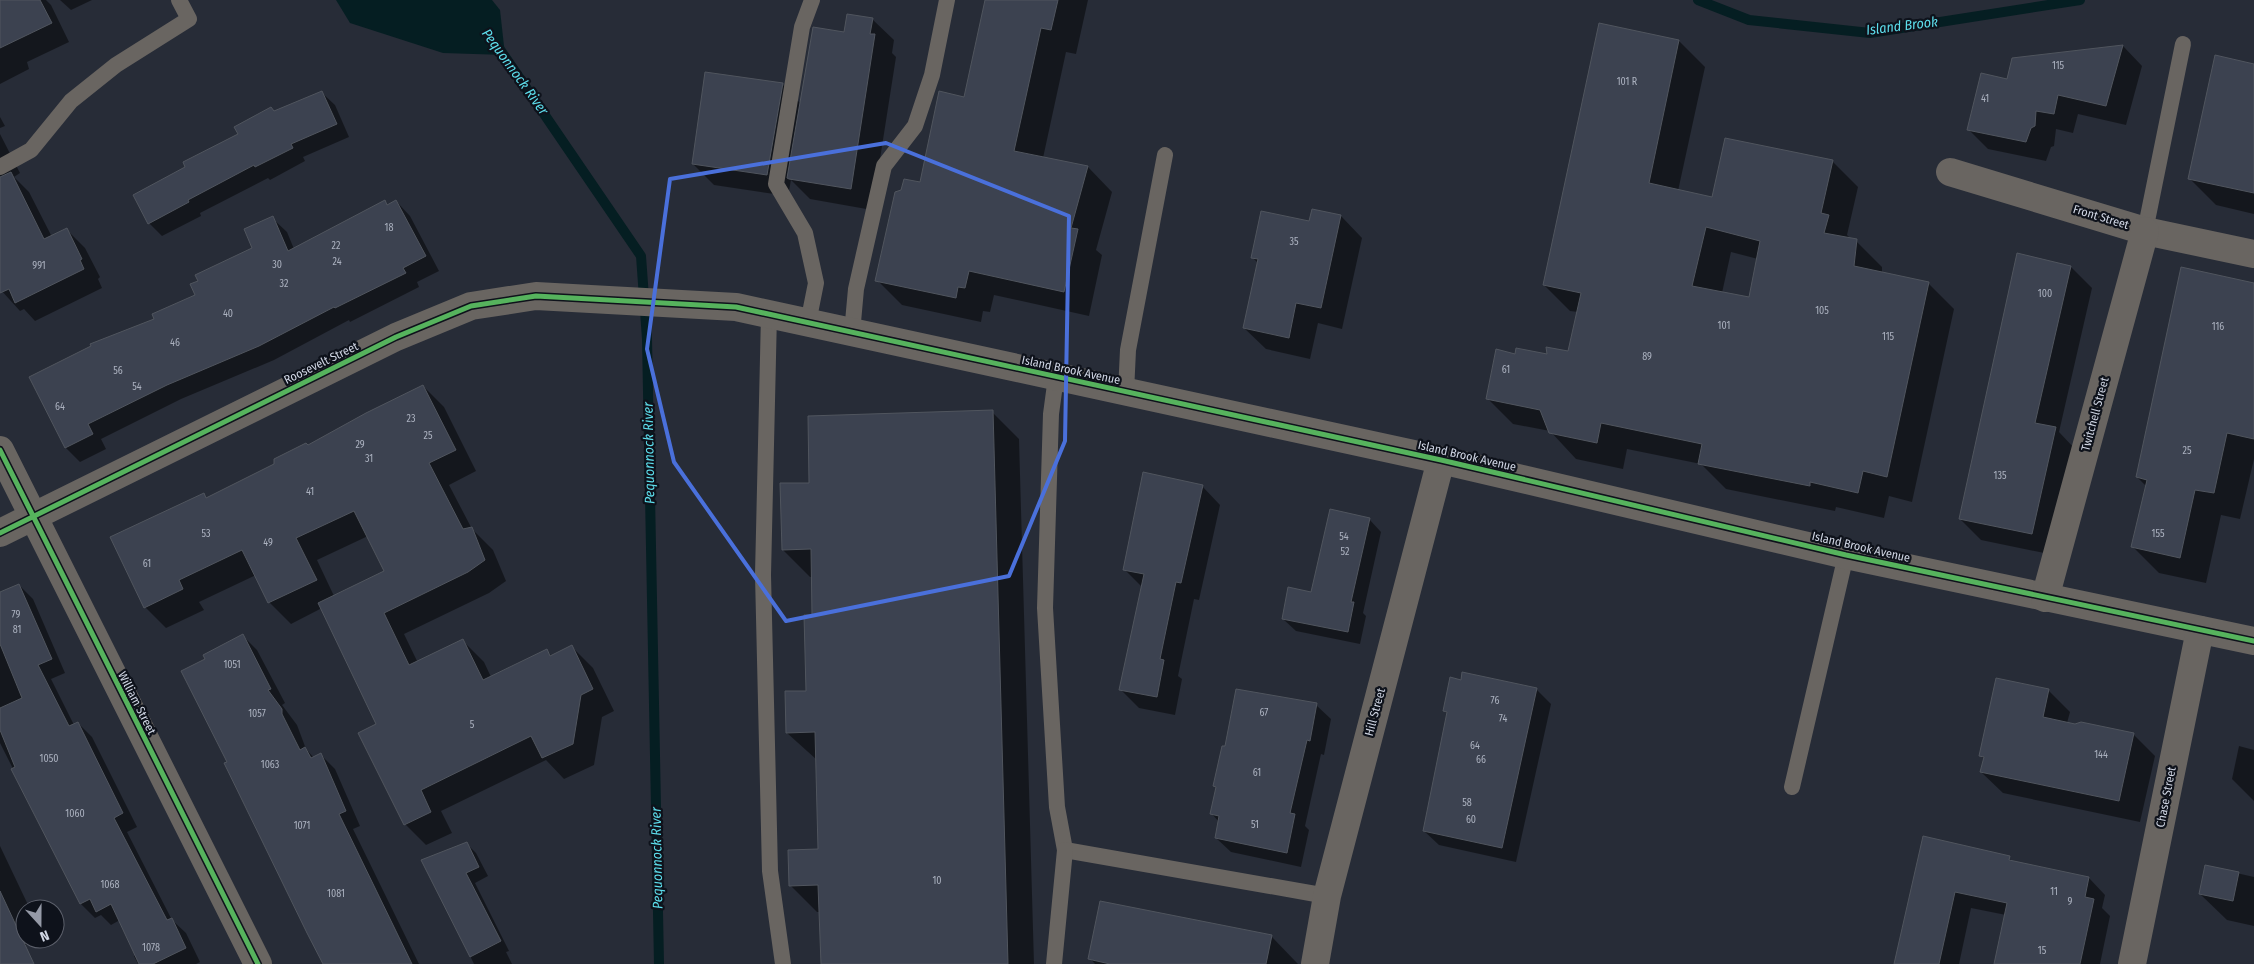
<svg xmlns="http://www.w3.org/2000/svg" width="2254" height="964" font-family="'Fira Sans Condensed',sans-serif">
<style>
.water{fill:#051e22}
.shadow{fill:#0007;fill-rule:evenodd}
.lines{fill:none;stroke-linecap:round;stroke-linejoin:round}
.stream{stroke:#051e22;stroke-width:10}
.building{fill:#3c4250;stroke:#50555e;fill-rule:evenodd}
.lane{stroke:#696561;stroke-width:16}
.street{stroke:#696561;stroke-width:28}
.cycleway-casing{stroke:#0e121b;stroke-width:8}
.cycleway{stroke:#56b35d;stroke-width:5}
.marked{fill:none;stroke:#4a70db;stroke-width:4;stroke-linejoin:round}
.labels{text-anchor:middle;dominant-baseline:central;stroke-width:4.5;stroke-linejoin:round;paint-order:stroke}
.number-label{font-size:10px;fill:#abb1bf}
.street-label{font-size:12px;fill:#d0d6e4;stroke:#0e121b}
.water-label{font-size:14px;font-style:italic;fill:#5ddeec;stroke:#0e121b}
</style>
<rect width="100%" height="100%" fill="#272c37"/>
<path class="water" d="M336,0H492L500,10L505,55L443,53L350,23Z"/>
<g class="shadow">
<path d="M4,0H46L51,5L69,42L27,62L29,69L0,84V2Z"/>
<path d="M60,0H92L71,10Z"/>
<path d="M986,0H1088L1076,54L1066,52L1043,158L1088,167L1112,192L1096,250L1102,255L1089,316L994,295L990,312L983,311L981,322L902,305L877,280L921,183L965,98Z"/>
<path d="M872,19L894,40L892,53L896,57L872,210L810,199L791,180L788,196L714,185L693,164L782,84L801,104L845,33Z"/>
<path d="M1600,25L1679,41L1705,67L1678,191L1713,198L1832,161L1858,187L1847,235L1852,240L1856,241L1882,267V273L1928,283L1954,309L1912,502L1889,496L1884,518L1836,507L1835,511L1726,489L1701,464L1627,449L1623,469L1576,459L1550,431L1513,424L1487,398L1516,355L1549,356L1569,352L1578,312L1570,311L1544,285ZM1731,252L1758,259L1750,298L1722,293Z"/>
<path d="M2123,46L2142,66L2126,125L2078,114L2073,133L2056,129L2054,146L2051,147L2046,161L1988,149L1969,130L2008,81L2013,60Z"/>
<path d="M2254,65V214L2216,205L2189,178Z"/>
<path d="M321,92L335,105L349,137L303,157L305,161L270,180L268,178L200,213L201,216L162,236L149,223L187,167L275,112Z"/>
<path d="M0,117L5,126L0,128Z"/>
<path d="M0,134L20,173L14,177L29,192L52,237L66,229L85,248L100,277L98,279L102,288L35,321L24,309L20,311L0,289Z"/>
<path d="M396,201L410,216L439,271L417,282L419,287L350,322L349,320L274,360L181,399L101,439L106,449L80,462L66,448L31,378L156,320L196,296L199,281L254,249L272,218L287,232L294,249L384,202L388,206Z"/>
<path d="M1341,216L1362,238L1342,329L1318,323L1310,359L1266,349L1244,328L1259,264L1252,257L1310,222Z"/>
<path d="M2071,267L2092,288L2059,432L2076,450L2054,555L1981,540L1960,519Z"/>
<path d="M2254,284V459L2240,519L2221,515L2206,583L2159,573L2133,547L2147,487L2137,477Z"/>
<path d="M423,386L444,407L476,471L449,485L472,529L493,550L506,581L489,593L404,634L418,663L463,641L484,662L491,677L546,651L552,656L572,647L593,668L614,711L602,717L594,765L564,779L546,760L441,811L452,833L426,845L405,824L378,724L322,608L291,624L269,602L256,575L199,602L204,610L166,628L145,607L203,495L207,499L275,465ZM368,536L386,571L334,596L317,560Z"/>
<path d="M992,412L1019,439L1034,964H822L820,912H817L790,885L819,851L817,760L787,733L808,692L814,616L813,577H810L783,550L811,484Z"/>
<path d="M1202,486L1220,505L1199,600L1194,599L1178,676L1182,679L1175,715L1139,708L1121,690L1142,587L1124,569Z"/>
<path d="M1369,519L1381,532L1363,613L1366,616L1360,644L1296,631L1283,619L1311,593Z"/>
<path d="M19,585L33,599L65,673L51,679L74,725L78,723L92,737L137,827L127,832L172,920L186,933L200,962L196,964H138L134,956L136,955L120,920L111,925L101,915L95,918L81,904L0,743V593Z"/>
<path d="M243,636L257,650L285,703L282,705L297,725L306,749L314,758L320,754L335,769L360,826L353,829L419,964H325L229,762L206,659Z"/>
<path d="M1536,689L1551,704L1516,862L1439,845L1424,831L1448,714L1444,711Z"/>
<path d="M2049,691L2070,712L2067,723L2133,734L2155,756L2140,822L2003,793L1981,772L1984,759L1981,756Z"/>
<path d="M1316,705L1331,719L1324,755L1321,754L1305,826L1309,830L1301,867L1231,852L1216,838L1219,822L1212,814L1217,789L1214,786L1226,748Z"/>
<path d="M2239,746L2254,750V801L2232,779Z"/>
<path d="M1924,837L2009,858L2014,863L2089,878L2105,895L2102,908L2110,916L2100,964H1995L2006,915L1971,908L1959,964H1897Z"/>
<path d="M467,844L476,853L488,876L475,883L509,951L506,952L512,964H474L423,860Z"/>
<path d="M0,846L30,909H25V939H39L14,951L0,938Z"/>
<path d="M2206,866L2254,877V926L2227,920L2200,894Z"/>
<path d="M1271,936L1298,964H1095L1090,958Z"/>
</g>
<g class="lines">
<g class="stream">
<path d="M1698,0L1749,20L1870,33L2080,0"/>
<path d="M497,45L641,256L647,339L659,964"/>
</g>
</g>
<g class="building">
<path d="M0,0H40L52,23L0,48Z"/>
<path d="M985,0H1058L1051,30L1041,28L1014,151L1088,166L1071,228L1078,229L1064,292L969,271L965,288L958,287L956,298L875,281L895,192L901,190L904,179L920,182L939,91L964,97Z"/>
<path d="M847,14L873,18L870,34H875L851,189L789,179L787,178L813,27L844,32Z"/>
<path d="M1599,23L1679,40L1649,183L1712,197L1725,138L1833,160L1821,213L1829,215L1824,233L1857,239L1854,266L1929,282L1887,477L1863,471L1858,493L1810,482V486L1698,464L1702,444L1601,423L1597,443L1549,433L1540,410L1486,399L1496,349L1515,354L1516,348L1547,354L1546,347L1568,351L1581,293L1543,285ZM1706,227L1760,241L1749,297L1692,286Z"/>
<path d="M2123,45L2106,106L2058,95L2054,114L2036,111L2035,126L2031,128L2026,142L1967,130L1981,73L2007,79L2012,58Z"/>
<path d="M2215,55L2254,64V193L2188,179Z"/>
<path d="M705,72L783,83L767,175L692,164Z"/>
<path d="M322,91L337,124L291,144L293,148L255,167L254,165L188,200L189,202L148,224L133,195L185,167L183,162L238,134L234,127L271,107L274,111Z"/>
<path d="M11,172L44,239L67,228L82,259L80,260L84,269L15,303L9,289L0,293V177Z"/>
<path d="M385,200L387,205L396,200L426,256L403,268L406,273L335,308L334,307L259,346L167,385L88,424L93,434L65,448L29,377L91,346L90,344L154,319L152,314L195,295L190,284L198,281L195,275L252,248L244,229L273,216L288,251Z"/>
<path d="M1312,209L1341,215L1321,308L1296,303L1289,338L1243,328L1258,259L1251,258L1261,211L1309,221Z"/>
<path d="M2017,253L2071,266L2035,423L2056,427L2032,534L1959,519Z"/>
<path d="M2181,267L2254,283V439L2227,433L2214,493L2195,490L2180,558L2131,547L2147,480L2136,477Z"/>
<path d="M423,385L456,450L429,463L463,529L472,527L485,560L468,572L384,613L409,665L463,639L483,680L547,649L550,656L572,645L593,689L581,695L573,744L542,758L531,736L421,790L431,812L404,825L358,733L376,724L318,603L384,571L354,511L296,538L317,580L268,603L242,550L179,580L183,589L144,608L110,537L204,493L206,498L274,464V459L306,443L308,445L366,413Z"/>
<path d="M993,410L1008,964H821L818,885L789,886L788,850L818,849L815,732L786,733L785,691H806L804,615H812L811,549L782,550L780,483H809L808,416Z"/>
<path d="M1143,472L1203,485L1181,583L1176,582L1160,659L1164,660L1157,697L1119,690L1144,574L1123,570Z"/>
<path d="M1330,509L1370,518L1351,602H1354L1348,632L1282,619L1288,587L1311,592Z"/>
<path d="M19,584L52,659L38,665L69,726L78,722L123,813L114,818L167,920L172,918L186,948L153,964H139L111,904L96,912L90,899L80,904L11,769L15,767L0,730V708L22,698L0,644V592Z"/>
<path d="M243,634L271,689L268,690L282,709V714L300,750L305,747L311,758L321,753L346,811L339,814L412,964H323L307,933L224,763L227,762L181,671L205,659L203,655Z"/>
<path d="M1462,672L1537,688L1502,848L1423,831L1447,712L1443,711L1450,677L1461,680Z"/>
<path d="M1996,678L2049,689L2043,717L2075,724L2081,722L2134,733L2119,801L1980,772L1984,757L1979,756Z"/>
<path d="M1236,689L1317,703L1310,741L1307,740L1290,813L1295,814L1287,853L1215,838L1219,816L1210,814L1216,787L1213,786L1222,746H1225Z"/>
<path d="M1923,836L2010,856L2009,860L2089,877L2085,897L2094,899L2080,964H1994L2007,903L1955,892L1939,964H1894Z"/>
<path d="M467,842L479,867L466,873L501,941L470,957L421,860Z"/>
<path d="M2205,865L2239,872L2233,901L2199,894Z"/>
<path d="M0,891L34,964H0Z"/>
<path d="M1100,901L1272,935L1266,964H1110L1088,959Z"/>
</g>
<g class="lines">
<g class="lane">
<path d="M0,167L31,150L71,101L116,65L189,19L179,0"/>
<path d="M2145,231L2183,44"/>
<path d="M769,314L763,575L770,871L783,964"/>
<path d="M808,323L816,283L805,233L776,184L802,27L812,0"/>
<path d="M852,333L856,289L884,166L915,126L932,75L947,0"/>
<path d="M1056,377L1051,414L1045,608L1057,807L1065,850L1327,896"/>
<path d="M1126,392L1128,350L1165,155"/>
<path d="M1792,787L1846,555"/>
<path d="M1054,964L1065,850"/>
</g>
<g class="street">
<path d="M1950,172L2145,231L2254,254"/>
<path d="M0,450L258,964"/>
<path d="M0,533L396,337L471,306L536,296L736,307L1441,460L1846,555L2254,641"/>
<path d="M2045,598L2145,231"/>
<path d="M1315,964L1327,896L1441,460"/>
<path d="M2132,964L2200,630"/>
</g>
<g class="cycleway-casing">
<g id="cycleway">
<path d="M0,450L258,964"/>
<path d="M0,533L396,337L471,306L536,296L736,307L1441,460L1846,555L2254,641"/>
</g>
</g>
<use href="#cycleway" class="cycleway"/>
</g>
<path class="marked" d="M886,143L1069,216L1065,441L1009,576L786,621L674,462L647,349L670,179Z"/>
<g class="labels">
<g class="number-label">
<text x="2058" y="66">115</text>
<text x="1627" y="82">101 R</text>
<text x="1985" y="99">41</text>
<text x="389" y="228">18</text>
<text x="1294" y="242">35</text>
<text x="336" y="246">22</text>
<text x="337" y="262">24</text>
<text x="277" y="265">30</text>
<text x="39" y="266">991</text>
<text x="284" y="284">32</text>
<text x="2045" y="294">100</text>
<text x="1822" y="311">105</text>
<text x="228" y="314">40</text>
<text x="1724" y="326">101</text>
<text x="2218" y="327">116</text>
<text x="1888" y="337">115</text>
<text x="175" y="343">46</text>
<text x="1647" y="357">89</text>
<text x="1506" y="370">61</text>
<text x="118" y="371">56</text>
<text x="137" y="387">54</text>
<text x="60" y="407">64</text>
<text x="411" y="419">23</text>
<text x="428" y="436">25</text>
<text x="360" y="445">29</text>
<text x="2187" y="451">25</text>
<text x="369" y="459">31</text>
<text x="2000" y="476">135</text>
<text x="310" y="492">41</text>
<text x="206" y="534">53</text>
<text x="2158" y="534">155</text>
<text x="1344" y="537">54</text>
<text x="268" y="543">49</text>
<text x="1345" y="552">52</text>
<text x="147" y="564">61</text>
<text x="16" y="615">79</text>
<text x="17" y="630">81</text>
<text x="232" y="665">1051</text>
<text x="1495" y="701">76</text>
<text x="1264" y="713">67</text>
<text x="257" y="714">1057</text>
<text x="1503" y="719">74</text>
<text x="472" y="725">5</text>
<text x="1475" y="746">64</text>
<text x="2101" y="755">144</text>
<text x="49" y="759">1050</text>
<text x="1481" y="760">66</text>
<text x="270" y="765">1063</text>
<text x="1257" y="773">61</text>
<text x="1467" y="803">58</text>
<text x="75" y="814">1060</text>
<text x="1471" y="820">60</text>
<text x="1255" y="825">51</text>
<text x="302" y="826">1071</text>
<text x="937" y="881">10</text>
<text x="110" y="885">1068</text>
<text x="2054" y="892">11</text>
<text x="336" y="894">1081</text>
<text x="2070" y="902">9</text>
<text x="151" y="948">1078</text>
<text x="2042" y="951">15</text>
</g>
<g class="street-label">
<text transform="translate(2101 217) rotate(17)">Front Street</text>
<text transform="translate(321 363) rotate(-26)">Roosevelt Street</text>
<text transform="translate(1071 370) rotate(12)">Island Brook Avenue</text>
<text transform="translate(2095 414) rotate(-75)">Twitchell Street</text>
<text transform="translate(1467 456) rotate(13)">Island Brook Avenue</text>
<text transform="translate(1861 547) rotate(13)">Island Brook Avenue</text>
<text transform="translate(137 703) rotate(63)">William Street</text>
<text transform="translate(1375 712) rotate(-75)">Hill Street</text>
<text transform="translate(2166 797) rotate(-79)">Chase Street</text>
</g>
<g class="water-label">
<text transform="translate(1902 26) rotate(-7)">Island Brook</text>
<text transform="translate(515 72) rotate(54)">Pequonnock River</text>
<text transform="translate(649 453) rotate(-91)">Pequonnock River</text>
<text transform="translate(657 858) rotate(-91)">Pequonnock River</text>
</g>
</g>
<g transform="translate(40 924) rotate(159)"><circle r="24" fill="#0e121b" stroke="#5c606b"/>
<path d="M0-4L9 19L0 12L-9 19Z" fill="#959aa7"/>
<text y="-8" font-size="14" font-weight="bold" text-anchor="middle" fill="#d0d6e4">N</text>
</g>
</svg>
